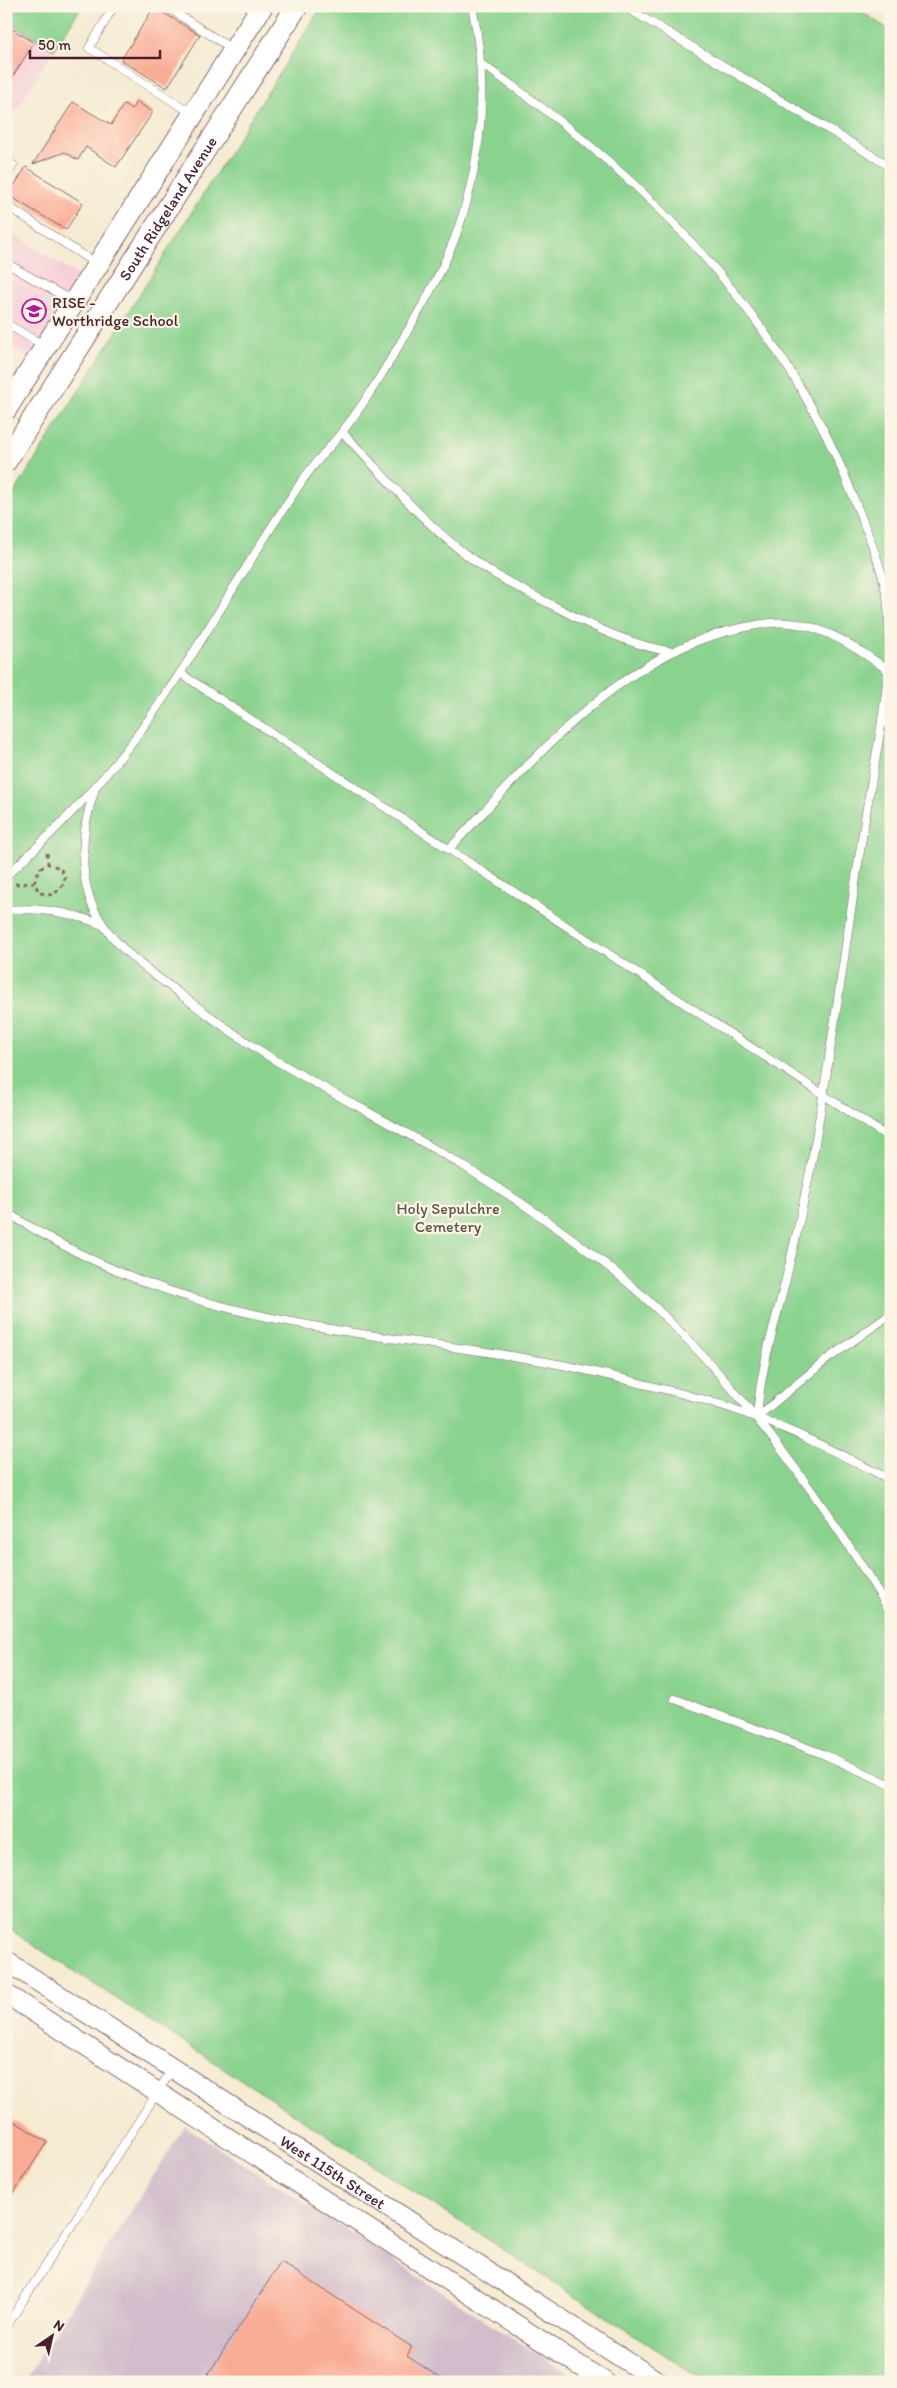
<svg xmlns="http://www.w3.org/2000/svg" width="897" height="2388" font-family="Itim,sans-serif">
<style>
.built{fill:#f6cfd9}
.industrial{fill:#d1bdcb}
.green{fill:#8ad38f;stroke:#6a795d}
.building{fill:#f9ac95}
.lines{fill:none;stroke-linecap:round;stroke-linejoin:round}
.service-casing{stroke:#866666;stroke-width:9}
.tertiary-casing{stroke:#866666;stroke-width:21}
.secondary-casing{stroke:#866666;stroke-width:23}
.path{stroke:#866666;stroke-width:3;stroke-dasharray:4 4;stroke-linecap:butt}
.service{stroke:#fff;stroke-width:8}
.tertiary{stroke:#fff;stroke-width:19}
.secondary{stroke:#fff;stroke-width:21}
.labels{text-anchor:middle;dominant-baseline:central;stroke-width:4.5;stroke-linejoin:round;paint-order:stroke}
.street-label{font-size:16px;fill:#4a1f2b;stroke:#fcf5e5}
.poi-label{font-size:16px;fill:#4a1f2b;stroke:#fcf5e5;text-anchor:start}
.park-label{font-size:16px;fill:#5d5549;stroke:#fcf5e5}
</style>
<rect width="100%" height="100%" fill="#fcf5e5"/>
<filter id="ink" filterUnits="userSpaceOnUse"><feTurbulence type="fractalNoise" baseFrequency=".02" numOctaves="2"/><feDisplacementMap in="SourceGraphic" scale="10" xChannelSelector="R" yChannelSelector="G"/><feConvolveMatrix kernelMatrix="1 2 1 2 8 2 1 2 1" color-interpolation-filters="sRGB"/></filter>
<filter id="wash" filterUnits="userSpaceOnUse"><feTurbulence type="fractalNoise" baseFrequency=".0096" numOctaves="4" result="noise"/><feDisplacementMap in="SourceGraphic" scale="20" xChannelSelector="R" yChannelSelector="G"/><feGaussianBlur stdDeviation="1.12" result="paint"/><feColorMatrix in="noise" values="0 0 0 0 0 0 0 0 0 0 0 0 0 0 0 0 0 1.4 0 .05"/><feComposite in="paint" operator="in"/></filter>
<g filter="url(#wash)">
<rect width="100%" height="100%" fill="#f5ebd3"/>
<g class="built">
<path d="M6,20L54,50L6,127Z"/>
<path d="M6,229L83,279L31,358L6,343Z"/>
</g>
<path class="industrial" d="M185,2126L581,2382H23Z"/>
<g class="green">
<path d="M6,6H82L54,50L6,20Z"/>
<path d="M322,6H853L891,31V2382H707L6,1927V506Z"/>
</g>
<g id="blocks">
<g class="building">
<path d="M154,7L200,35L167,88L121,60Z"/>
<path d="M6,25L34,43L6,87Z"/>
<path d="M136,101L153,112L116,167L86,147L78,160L65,152L33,164L73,102L111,125L124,104L132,109Z"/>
<path d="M26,167L83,203L66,230L8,195Z"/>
<path d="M6,2116L47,2142L6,2205Z"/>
<path d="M281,2262L412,2347L407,2356L446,2382H203Z"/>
</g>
</g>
</g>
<g filter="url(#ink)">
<use href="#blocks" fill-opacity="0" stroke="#866666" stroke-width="1"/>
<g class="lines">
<g class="service-casing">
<g id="service">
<path d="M114,6L89,48L193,114"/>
<path d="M165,6L232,49"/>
<path d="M624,6L891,167"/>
<path d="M481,64C642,172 787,319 856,504C869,537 884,570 888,605C895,682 874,757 863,832C845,945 831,1059 810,1171C802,1211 793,1251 783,1291C772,1333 760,1373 757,1417L826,1360L891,1314"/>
<path d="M6,177L13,165"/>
<path d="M6,205L96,264"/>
<path d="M6,263L72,301"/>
<path d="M6,323L32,339L46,345"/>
<path d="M342,432C386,477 427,529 479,564C505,582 534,596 562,610C597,629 632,645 672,652"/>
<path d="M180,673L891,1139"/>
<path d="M883,717L891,727"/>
<path d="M96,786C80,830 75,886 104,926C123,954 154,974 180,994C209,1016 239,1038 270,1057C335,1096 405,1130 470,1170C531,1208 603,1258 655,1307C749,1397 824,1502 891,1613"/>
<path d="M449,849C530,764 620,652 741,628C757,625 773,621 790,623C825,626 860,650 888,670L891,668"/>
<path d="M6,876C50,836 90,796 126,750C191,666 240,571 300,484C312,465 328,450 342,432C363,406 381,376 398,347C424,304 449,261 463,214C484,145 487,76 472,6"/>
<path d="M6,910C38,907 73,913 103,925"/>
<path d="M6,1212C75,1256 150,1289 229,1308C335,1335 445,1343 552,1363C584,1369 616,1377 647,1385C684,1394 720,1403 755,1417C802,1434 847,1458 891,1480"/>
<path d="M675,1699L823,1754L891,1785"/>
<path d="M6,2327L173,2068"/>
</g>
</g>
<g class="tertiary-casing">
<g id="tertiary">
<path id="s1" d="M6,1961L659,2382"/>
<path d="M6,1994L605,2382"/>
</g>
</g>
<g class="secondary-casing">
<g id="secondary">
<path d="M6,409L262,6"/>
<path id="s2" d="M6,461L297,6"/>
</g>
</g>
<g class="path">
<path d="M47,853L48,864L39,869L34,883L40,893L52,895L61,888L65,878L60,868L48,864"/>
<path d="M15,884L34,883"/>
</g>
<use href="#service" class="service"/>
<use href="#tertiary" class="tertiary"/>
<use href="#secondary" class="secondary"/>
</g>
</g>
<defs>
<g id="school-ring" transform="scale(1.25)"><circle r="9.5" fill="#fcf5e5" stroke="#b5179e" stroke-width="1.5"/><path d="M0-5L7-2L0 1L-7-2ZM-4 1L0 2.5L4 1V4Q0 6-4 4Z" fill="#b5179e"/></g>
</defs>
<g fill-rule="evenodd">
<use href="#school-ring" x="34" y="311"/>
</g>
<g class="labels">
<g class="street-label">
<text stroke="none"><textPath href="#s2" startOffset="300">South Ridgeland Avenue</textPath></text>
<text stroke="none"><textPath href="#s1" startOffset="389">West 115th Street</textPath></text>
</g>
<g class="poi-label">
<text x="52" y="302">RISE -<tspan x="52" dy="18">Worthridge School</tspan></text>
</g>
<g class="park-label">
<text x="448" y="1208">Holy Sepulchre<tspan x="448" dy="18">Cemetery</tspan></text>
</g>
</g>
<rect width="897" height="2388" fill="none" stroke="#fcf5e5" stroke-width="25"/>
<g transform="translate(52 2336) rotate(34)" stroke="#fcf5e5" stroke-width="4" paint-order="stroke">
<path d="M0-4L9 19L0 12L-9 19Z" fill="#4a1f2b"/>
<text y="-8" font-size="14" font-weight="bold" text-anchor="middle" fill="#4a1f2b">N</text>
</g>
<path d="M30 50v8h130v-8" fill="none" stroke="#4a1f2b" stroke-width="2.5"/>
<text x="38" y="50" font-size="15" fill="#4a1f2b" stroke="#fcf5e5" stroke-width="4" paint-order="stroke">50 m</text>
</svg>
